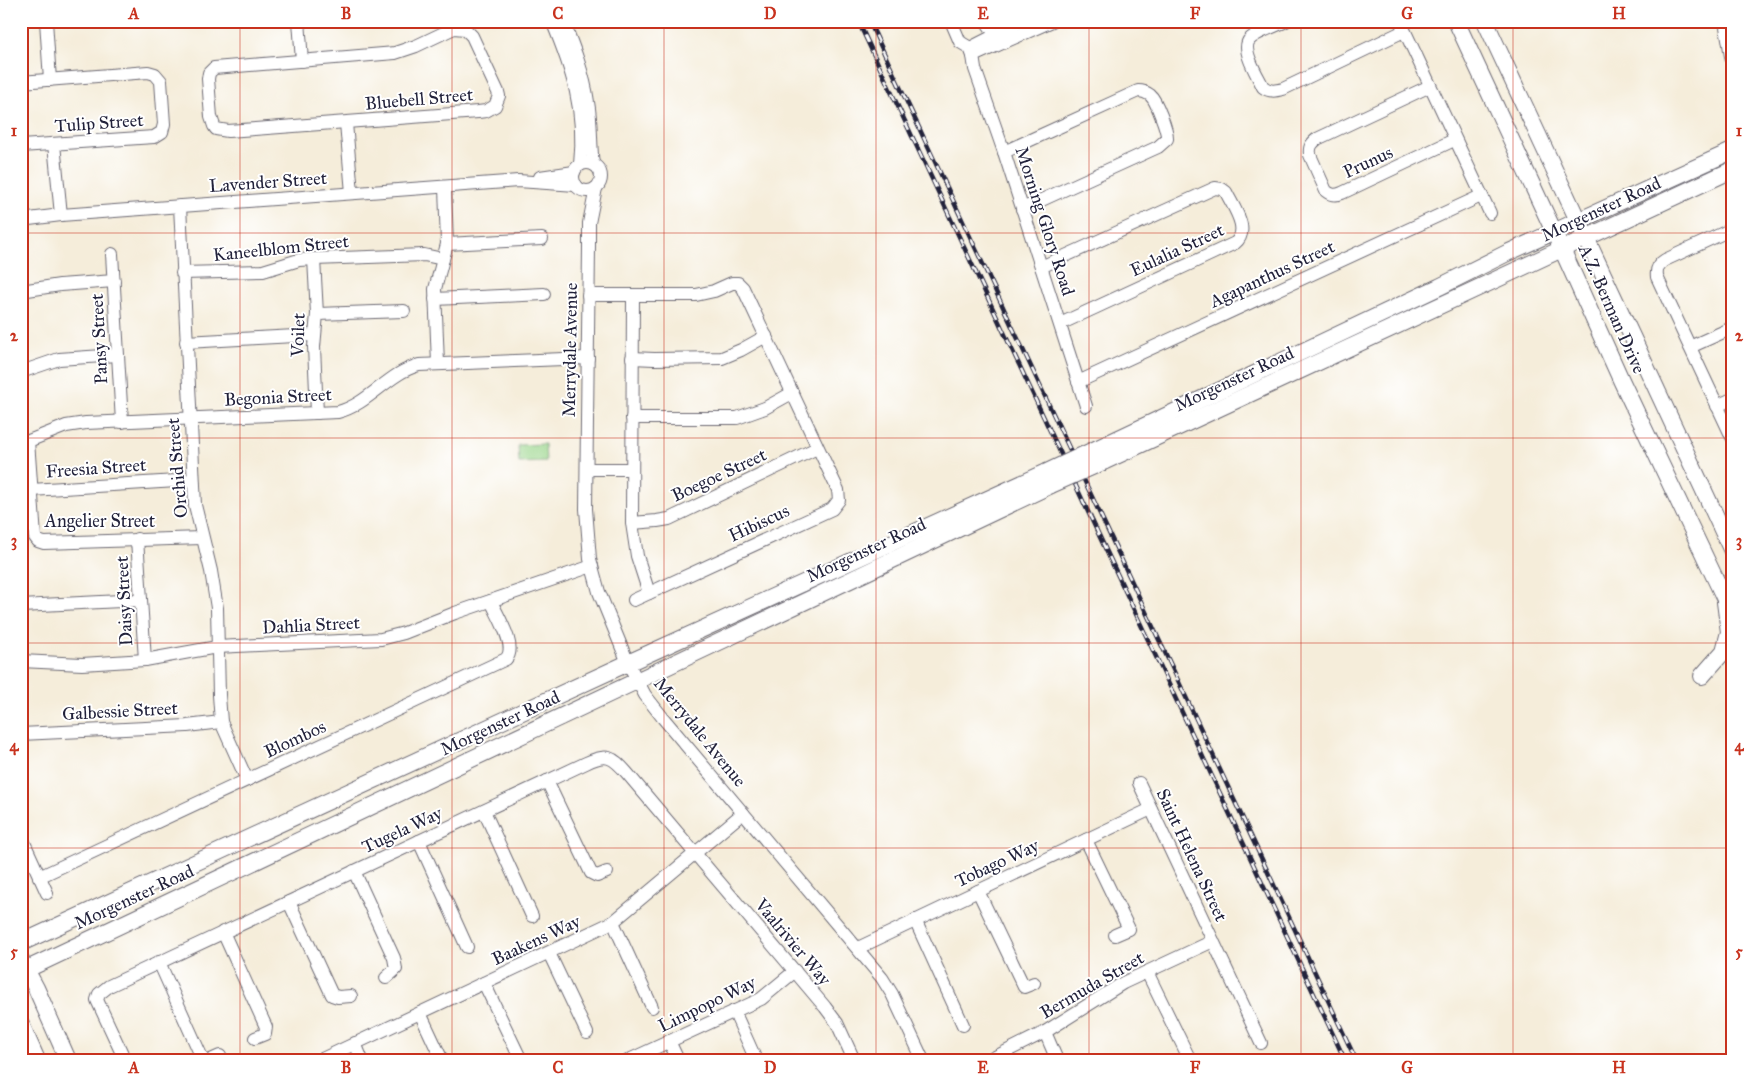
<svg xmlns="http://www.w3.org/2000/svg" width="1753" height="1081" font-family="'IM FELL Great Primer',serif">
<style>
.green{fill:#9ad58a;stroke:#5e7c62}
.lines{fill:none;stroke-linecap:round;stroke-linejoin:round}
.minor-casing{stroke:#6c6973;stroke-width:14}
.major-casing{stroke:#6c6973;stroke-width:18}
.minor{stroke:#fff;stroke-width:12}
.major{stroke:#fff;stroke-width:16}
.rail-casing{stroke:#22223b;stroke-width:4.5}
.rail{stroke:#fff;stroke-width:2.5;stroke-dasharray:8;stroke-linecap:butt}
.major-bridge-casing{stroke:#6c6973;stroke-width:18;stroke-linecap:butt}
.major-bridge{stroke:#fff;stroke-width:16}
.grid{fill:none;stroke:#c8321e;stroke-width:1;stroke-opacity:0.55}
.labels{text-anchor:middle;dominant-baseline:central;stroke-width:4;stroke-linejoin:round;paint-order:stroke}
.street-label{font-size:18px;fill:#22223b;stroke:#fff}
.neatline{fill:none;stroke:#c8321e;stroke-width:2}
.grid-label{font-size:16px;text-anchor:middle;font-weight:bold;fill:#c8321e}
</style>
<rect width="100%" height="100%" fill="#fff"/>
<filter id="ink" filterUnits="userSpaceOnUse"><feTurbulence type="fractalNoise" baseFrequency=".02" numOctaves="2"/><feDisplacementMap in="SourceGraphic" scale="10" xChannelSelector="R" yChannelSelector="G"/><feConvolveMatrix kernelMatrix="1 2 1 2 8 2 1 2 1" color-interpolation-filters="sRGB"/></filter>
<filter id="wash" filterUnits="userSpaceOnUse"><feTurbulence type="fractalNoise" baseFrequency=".0096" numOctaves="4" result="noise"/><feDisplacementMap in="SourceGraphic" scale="20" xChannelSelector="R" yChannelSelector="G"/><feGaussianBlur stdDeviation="1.12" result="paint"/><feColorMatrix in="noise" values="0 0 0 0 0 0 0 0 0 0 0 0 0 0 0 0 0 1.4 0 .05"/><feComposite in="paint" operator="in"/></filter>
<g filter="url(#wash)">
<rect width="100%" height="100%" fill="#f5edda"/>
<path class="green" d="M545,444L546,462L519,463L518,445Z"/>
</g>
<g filter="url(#ink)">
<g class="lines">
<g class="minor-casing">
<g id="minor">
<path d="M46,21L50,80"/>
<path d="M299,21L302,61"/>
<path d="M552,21C572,69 586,111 580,165"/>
<path d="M563,21C574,48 584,74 588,102C592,123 590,143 593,164"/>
<path d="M951,21L960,42L970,48"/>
<path d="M986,21L1000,41"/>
<path d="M1286,21C1276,26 1257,32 1250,39C1240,49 1258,76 1263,87C1270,92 1275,91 1283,89L1404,31"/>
<path d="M1400,21L1490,213"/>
<path d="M1725,21L1732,62"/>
<path d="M454,28L465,29L472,36L498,92L499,96L495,106L486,111L478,112L228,131L216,129L214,126L211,117L208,79L209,73L214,68L395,53L416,46Z"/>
<path d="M970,48L973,56L975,69L1004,152L1086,406"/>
<path d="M970,48L1023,21"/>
<path d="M973,56L1052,21"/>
<path d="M21,82L148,72L155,74L161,81L164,124L162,132L154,137L21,146"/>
<path d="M1430,86L1317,139C1311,144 1309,147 1310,155L1326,191C1331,195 1335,196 1342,193L1454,140"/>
<path d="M346,123L352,193"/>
<path d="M54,144L61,215"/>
<path d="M1004,152L1138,91C1142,91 1146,92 1150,95C1156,100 1168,131 1167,139L1158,147L1022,209"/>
<circle cx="587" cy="177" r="14"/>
<path d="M540,177L574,172"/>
<path d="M596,188L589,223V246L586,509L590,559L599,592L628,663L645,695L663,718L882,978L892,994L923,1060"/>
<path d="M180,206L195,505L211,571L217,608L219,695L221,722L247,780"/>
<path d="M21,220L61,215L518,181L576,185"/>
<path d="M1732,229L1665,260C1658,264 1656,269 1657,277L1732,437"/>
<path d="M447,244L542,239"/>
<path d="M112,254L122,422"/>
<path d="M314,259L317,314L314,347L317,413"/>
<path d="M1041,267L1215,188L1222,189L1226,192C1233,207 1251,230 1235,243L1060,324"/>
<path d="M182,273L263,271L299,260L314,259L424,255L443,259"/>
<path d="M21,291L60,285L114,281"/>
<path d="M588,295H696L714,291L732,283H738L743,288L838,490L839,500L832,509L634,600"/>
<path d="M633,295L632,523L637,556L649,593"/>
<path d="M435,299L544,294"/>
<path d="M317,314L404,311"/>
<path d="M186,342L314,335"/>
<path d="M1690,347L1732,328"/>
<path d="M632,358L654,359L722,358L741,350L766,336"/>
<path d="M438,364L435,289L447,244L445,187"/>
<path d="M21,372L59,359L117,355"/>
<path d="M1078,382L1481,196"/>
<path d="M1717,406L1732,399"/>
<path d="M632,418H737L765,408L792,393"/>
<path d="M28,441L35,537L38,541L44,543L202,538"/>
<path d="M21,444L66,426L86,423L338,412C369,404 388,373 419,365L588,358"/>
<path d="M587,469H631"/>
<path d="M31,490L193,480"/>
<path d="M632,523L657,521L669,519L817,448"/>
<path d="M137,539L145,660"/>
<path d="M21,606L141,600"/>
<path d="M21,661L82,664L114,662L145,660L217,647L381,639L404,633L455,613L592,566"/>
<path d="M21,734L187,726L221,722"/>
<path d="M547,781L591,873L597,876L607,872"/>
<path d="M1139,783L1261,1043"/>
<path d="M484,811L532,916"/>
<path d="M21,836L47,893"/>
<path d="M1086,840L1129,929L1115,935"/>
<path d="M419,841L467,947"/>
<path d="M354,871L394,958L396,969L386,978"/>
<path d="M39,877L506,659C518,647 497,615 491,601"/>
<path d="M978,891L1024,987L1034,983"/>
<path d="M289,902L332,995L338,997L351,996"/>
<path d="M915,920L963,1025"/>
<path d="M613,922L652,1007"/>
<path d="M223,932L266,1027L265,1034L255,1038"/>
<path d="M858,948L1151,809"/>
<path d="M549,953L587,1033"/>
<path d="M159,962L203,1060"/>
<path d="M1147,972L1190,1060"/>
<path d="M484,983L521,1060"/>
<path d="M734,1011L756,1060"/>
<path d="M420,1013L442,1060"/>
<path d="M1045,1032L1057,1060"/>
<path d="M669,1041L678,1060"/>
<path d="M355,1043L362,1060"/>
<path d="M125,1060L97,1000L99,994L109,986L586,763C607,753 612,756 627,773L825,1007L837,1023L854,1060"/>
<path d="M211,1060L220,1056"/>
<path d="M320,1060L613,922L743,813"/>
<path d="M629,1060L761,999L795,971"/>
<path d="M989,1060L1045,1032L1123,983L1213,941"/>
</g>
</g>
<g class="major-casing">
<g id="major">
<path d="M1456,21L1562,249L1622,382L1732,614"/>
<path d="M1485,21L1732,551"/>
<path d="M1098,448L1439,287L1507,253L1732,151"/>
<path d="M1103,462L1732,170"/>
<path d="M1702,676L1724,651L1729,632L1725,602"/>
<path d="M21,943L628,663L1047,472"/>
<path d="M21,960L36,988L68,1060"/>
<path d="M21,972L1051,485"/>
<path d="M21,1024L37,1060"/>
</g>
</g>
<use href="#minor" class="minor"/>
<use href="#major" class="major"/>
<g class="rail-casing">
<g id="rail">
<path d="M858,21L1345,1060"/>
<path d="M869,21L1356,1060"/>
</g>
</g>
<use href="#rail" class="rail"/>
<g class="major-bridge-casing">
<g id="major-bridge">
<path d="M1047,472L1098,448"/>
<path d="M1051,485L1103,462"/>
</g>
</g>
<use href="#major-bridge" class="major-bridge"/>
</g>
</g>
<path class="grid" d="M240,21V1060M452,21V1060M664,21V1060M876,21V1060M1089,21V1060M1301,21V1060M1513,21V1060M21,233H1732M21,438H1732M21,643H1732M21,848H1732"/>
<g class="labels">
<g class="street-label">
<text transform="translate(419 99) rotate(-5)">Bluebell Street</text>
<text transform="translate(99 123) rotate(-4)">Tulip Street</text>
<text transform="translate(1368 162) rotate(-25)">Prunus</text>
<text transform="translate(268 182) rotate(-4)">Lavender Street</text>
<text transform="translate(1601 209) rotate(-25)">Morgenster Road</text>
<text transform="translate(1045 221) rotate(72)">Morning Glory Road</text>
<text transform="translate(281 248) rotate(-6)">Kaneelblom Street</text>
<text transform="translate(1177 250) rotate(-25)">Eulalia Street</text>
<text transform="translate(1272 274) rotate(-25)">Agapanthus Street</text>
<text transform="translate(1612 309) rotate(66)">A.Z. Berman Drive</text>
<text transform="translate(298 335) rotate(-88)">Voilet</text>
<text transform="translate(99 339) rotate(-93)">Pansy Street</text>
<text transform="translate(570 350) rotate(-89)">Merrydale Avenue</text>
<text transform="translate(1234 379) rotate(-25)">Morgenster Road</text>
<text transform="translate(278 397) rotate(-3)">Begonia Street</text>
<text transform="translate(96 468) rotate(-4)">Freesia Street</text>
<text transform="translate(177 468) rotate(-95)">Orchid Street</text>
<text transform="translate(719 475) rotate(-25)">Boegoe Street</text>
<text x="100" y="521">Angelier Street</text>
<text transform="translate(759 523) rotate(-25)">Hibiscus</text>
<text transform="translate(866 550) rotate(-25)">Morgenster Road</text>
<text transform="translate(124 601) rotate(-93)">Daisy Street</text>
<text transform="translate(311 625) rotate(-3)">Dahlia Street</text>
<text transform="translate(120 711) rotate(-3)">Galbessie Street</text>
<text transform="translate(500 723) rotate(-25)">Morgenster Road</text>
<text transform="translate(700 732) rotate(51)">Merrydale Avenue</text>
<text transform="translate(295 739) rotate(-25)">Blombos</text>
<text transform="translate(402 830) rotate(-25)">Tugela Way</text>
<text transform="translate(1192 855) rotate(65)">Saint Helena Street</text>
<text transform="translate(997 863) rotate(-25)">Tobago Way</text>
<text transform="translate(134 897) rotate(-25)">Morgenster Road</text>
<text transform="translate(536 940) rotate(-25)">Baakens Way</text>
<text transform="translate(793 942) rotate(50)">Vaalrivier Way</text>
<text transform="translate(1092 985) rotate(-30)">Bermuda Street</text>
<text transform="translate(707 1004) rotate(-26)">Limpopo Way</text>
</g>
</g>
<rect width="1753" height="1081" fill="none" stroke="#fff" stroke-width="55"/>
<rect x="28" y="28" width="1698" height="1026" class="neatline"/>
<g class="grid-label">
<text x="134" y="19">A</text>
<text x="346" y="19">B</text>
<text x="558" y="19">C</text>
<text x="770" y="19">D</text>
<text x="983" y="19">E</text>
<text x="1195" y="19">F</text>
<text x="1407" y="19">G</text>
<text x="1619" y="19">H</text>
<text x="14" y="136">1</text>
<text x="1739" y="136">1</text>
<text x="14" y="341">2</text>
<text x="1739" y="341">2</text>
<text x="14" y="546">3</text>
<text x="1739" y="546">3</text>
<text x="14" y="751">4</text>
<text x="1739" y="751">4</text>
<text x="14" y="957">5</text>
<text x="1739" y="957">5</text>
<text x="134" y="1073">A</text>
<text x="346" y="1073">B</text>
<text x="558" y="1073">C</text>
<text x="770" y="1073">D</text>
<text x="983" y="1073">E</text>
<text x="1195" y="1073">F</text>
<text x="1407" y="1073">G</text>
<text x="1619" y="1073">H</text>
</g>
</svg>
